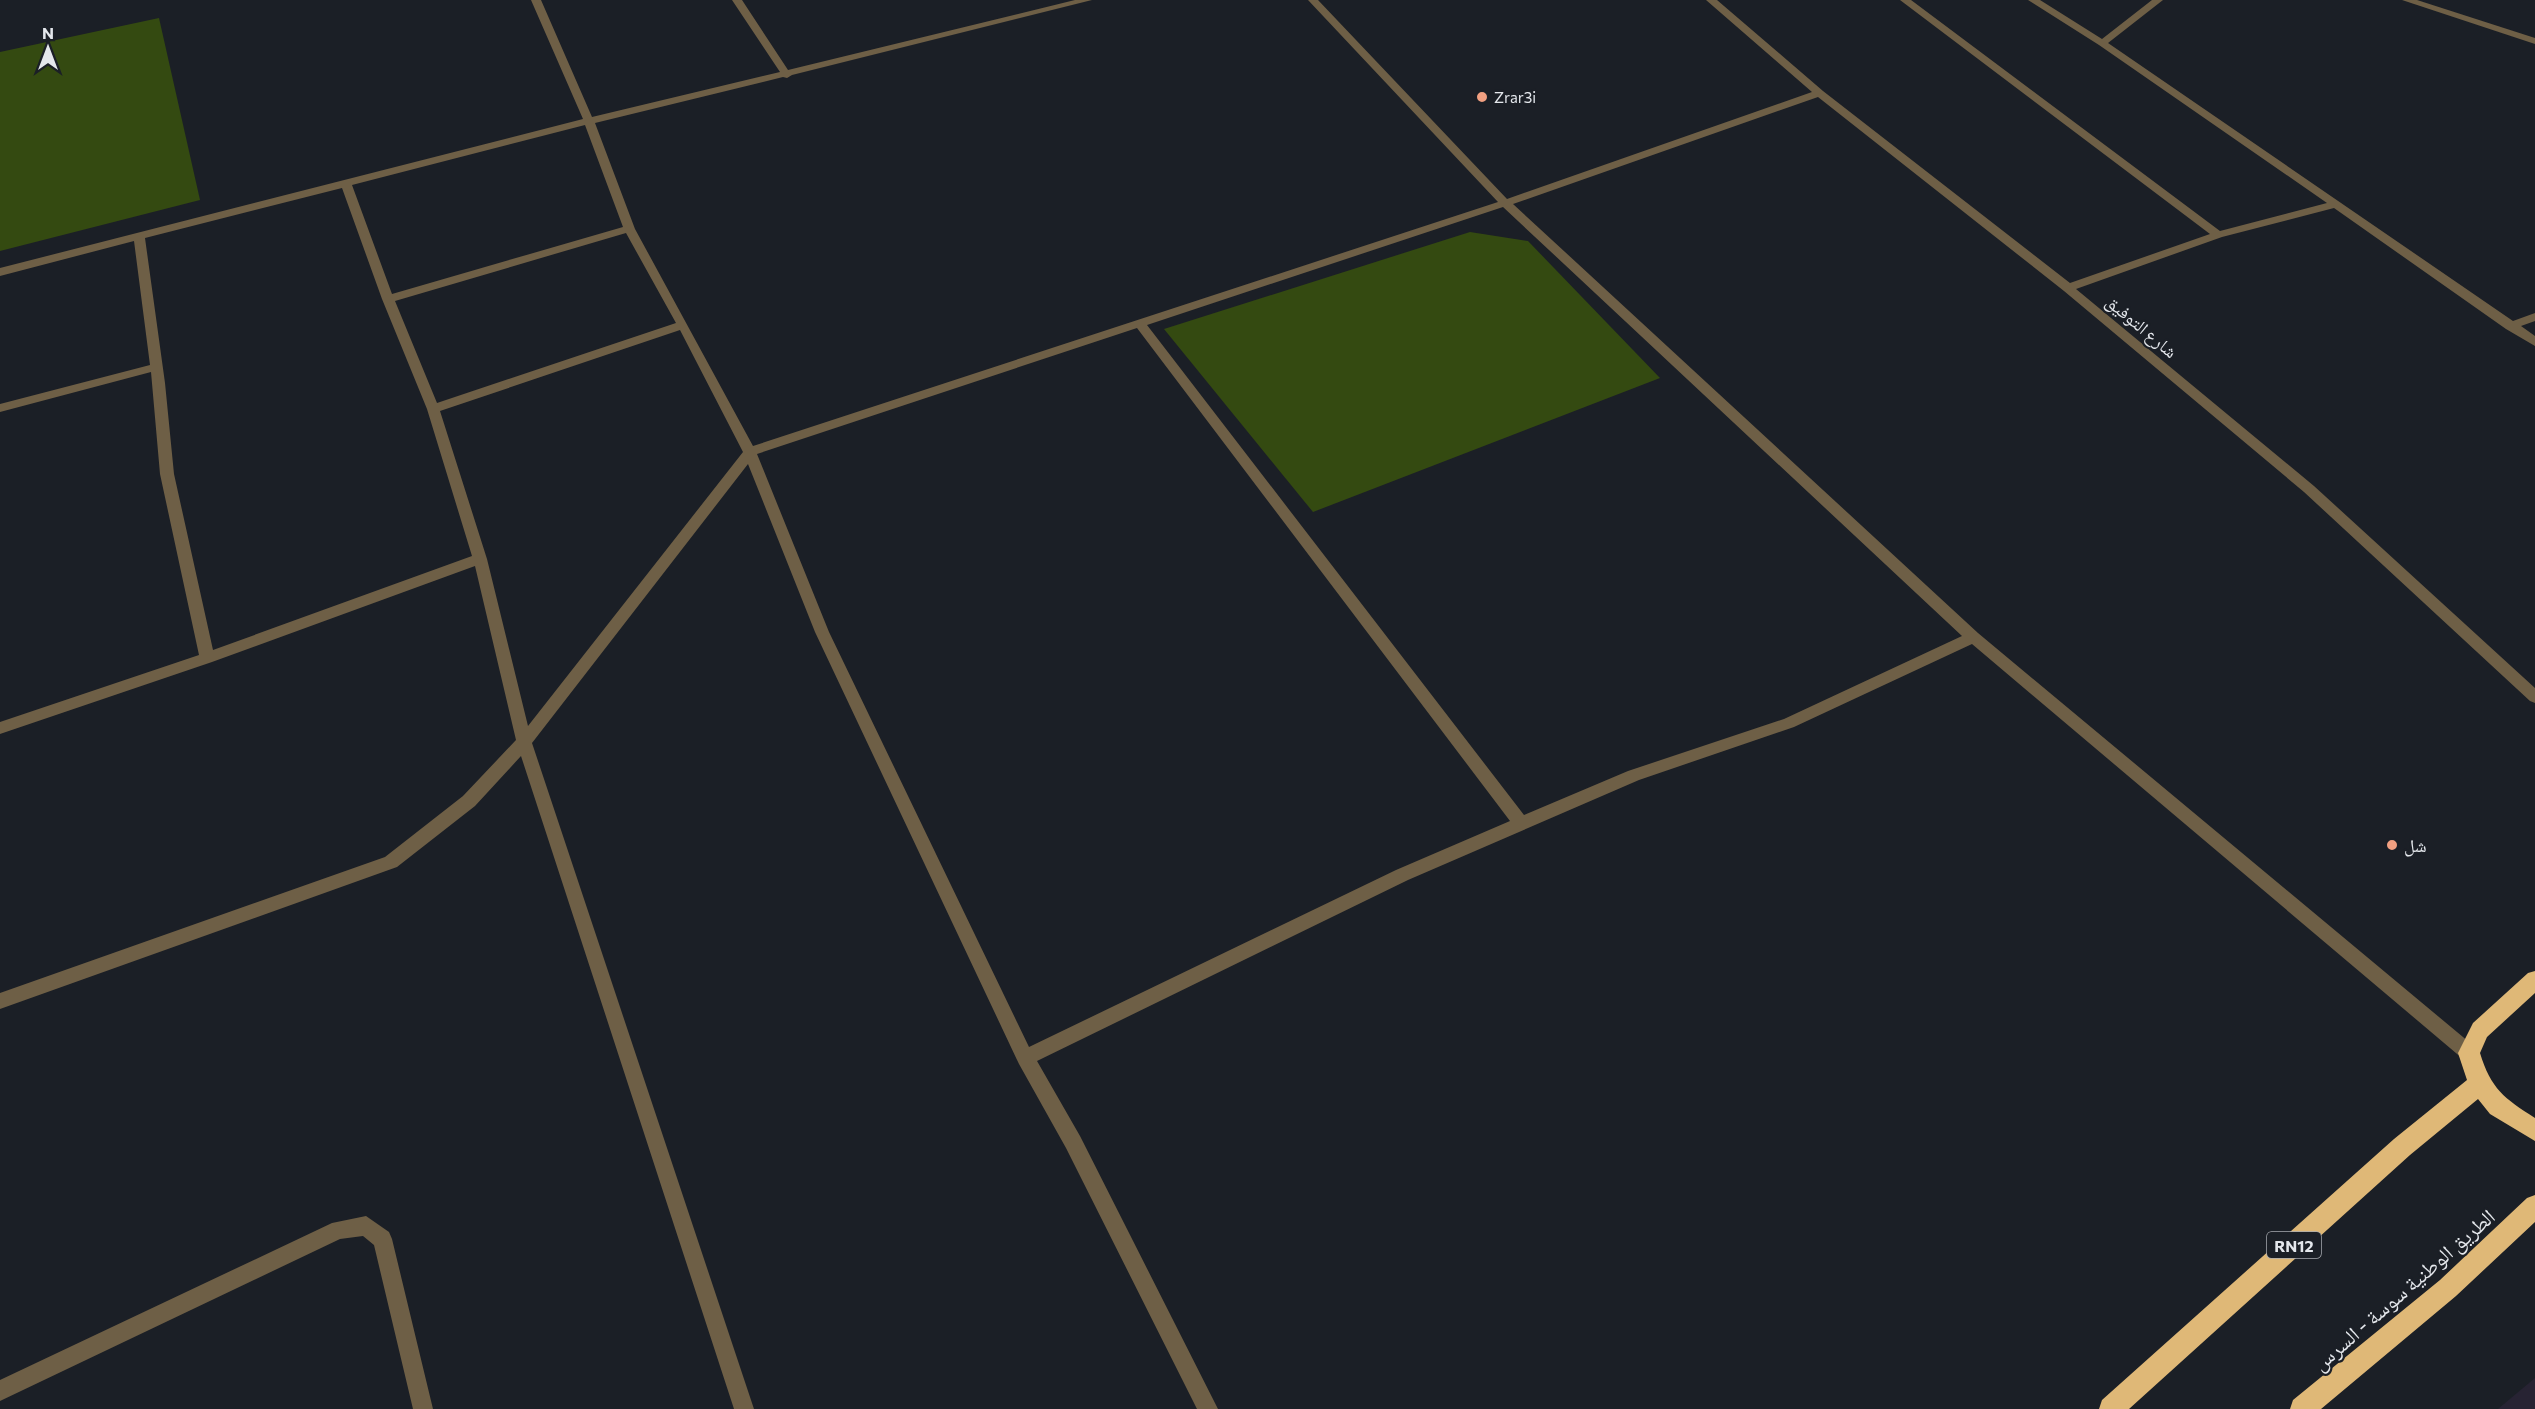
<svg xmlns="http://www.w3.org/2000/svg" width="2535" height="1409" font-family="Commissioner,'Noto Naskh Arabic',sans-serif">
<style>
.industrial{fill:#272333}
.green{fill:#344a11}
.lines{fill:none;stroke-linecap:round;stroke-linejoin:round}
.street{fill:#6e5f46;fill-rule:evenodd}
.highway{fill:#dfb877;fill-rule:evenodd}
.poi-dot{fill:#f2a081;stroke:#1b1f26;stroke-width:2}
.labels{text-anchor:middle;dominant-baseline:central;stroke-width:4.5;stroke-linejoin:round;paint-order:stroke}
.far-poi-label{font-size:15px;fill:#e4e7ec;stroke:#1b1f26;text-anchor:start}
.shield{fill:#1b1f26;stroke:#a8abb1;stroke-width:1.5}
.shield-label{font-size:16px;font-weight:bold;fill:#e4e7ec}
.street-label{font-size:18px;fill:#e4e7ec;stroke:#1b1f26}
.poi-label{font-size:18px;fill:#e4e7ec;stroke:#1b1f26;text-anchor:start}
.near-street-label{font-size:21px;fill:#e4e7ec;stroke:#1b1f26}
</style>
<rect width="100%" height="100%" fill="#1b1f26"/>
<path class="industrial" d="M2535,1378V1409H2498Z"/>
<g class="green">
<path d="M159,18L200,200L0,251V52Z"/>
<path d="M1470,232L1528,241L1660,378L1313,512L1164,329Z"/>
</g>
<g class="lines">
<g class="street">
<path d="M531,0H541L592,117L780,72L732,0H742L788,70L1075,0H1092L792,75L787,78L783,77L595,123L635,229L753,446L1498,202L1308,0H1318L1507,199L1812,92L1706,0H1717L1823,91L2070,283L2210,234L1900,0H1911L2220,231L2327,203L2099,45L2028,0H2040L2102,39L2152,0H2163L2108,43L2513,321L2535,313V321L2521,326L2535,336V346L2506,329L2334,208L2222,237L2076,289L2314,486L2535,688V703L2530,701L2304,492L2064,291L1818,97L1513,204L1978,633L2475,1047L2478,1053L2475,1059L2469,1061L2463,1059L1972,644L1794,727L1639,780L1408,880L1037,1061L1080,1136L1218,1409H1197L1066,1148L1019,1064L815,632L748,464L532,743L754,1409H734L521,756L475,806L397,867L0,1009V993L385,857L463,796L516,740L475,566L212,662L0,734V722L199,655L160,474L151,372L0,412V404L150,365L134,241L0,276V268L583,119ZM585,125L623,227L392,294L352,185ZM342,188L382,299L427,409L472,556L213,650L174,474L165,383L145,238ZM1503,207L1962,636L1784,719L1628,771L1524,815L1147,325ZM626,233L676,323L437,403L395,301ZM1137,328L1510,821L1396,870L1029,1047L829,632L757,454ZM680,330L743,452L528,726L487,559L440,411Z"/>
<path d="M2402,0H2417L2535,38V44Z"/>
<path d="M366,1216L389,1232L392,1239L433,1409H413L374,1245L363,1236L340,1239L0,1401V1380L332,1223Z"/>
</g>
<g class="highway">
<path d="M2535,971V993L2487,1037L2480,1053C2491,1089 2504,1098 2535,1118V1141L2490,1114L2478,1099L2410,1155L2129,1409H2099L2102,1400L2394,1139L2467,1080L2458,1053L2473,1023L2528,973Z"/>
<path d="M2535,1195V1222L2456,1296L2321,1409H2290L2293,1400L2440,1280L2527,1198Z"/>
</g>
</g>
<g class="poi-dot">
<circle cx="1482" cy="97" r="6"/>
<circle cx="2392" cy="845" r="6"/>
</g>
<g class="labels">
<g class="far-poi-label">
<text x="1494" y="97">Zrar3i</text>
</g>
<rect class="shield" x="2267" y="1232" width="54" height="26" rx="4.5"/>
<g class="shield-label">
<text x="2294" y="1245">RN12</text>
</g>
<g class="street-label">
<text transform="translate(2142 326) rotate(40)">شارع التوفيق</text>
</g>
<g class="poi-label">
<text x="2404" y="845">شل</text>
</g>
<g class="near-street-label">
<text transform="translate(2403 1289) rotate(-41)">الطريق الوطنية سوسة - السرس</text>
</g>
</g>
<g transform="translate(48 48)" stroke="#1b1f26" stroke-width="4.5" paint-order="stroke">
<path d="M0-4.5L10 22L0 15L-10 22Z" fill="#e4e7ec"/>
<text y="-9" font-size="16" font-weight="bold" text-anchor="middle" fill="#e4e7ec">N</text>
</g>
</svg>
